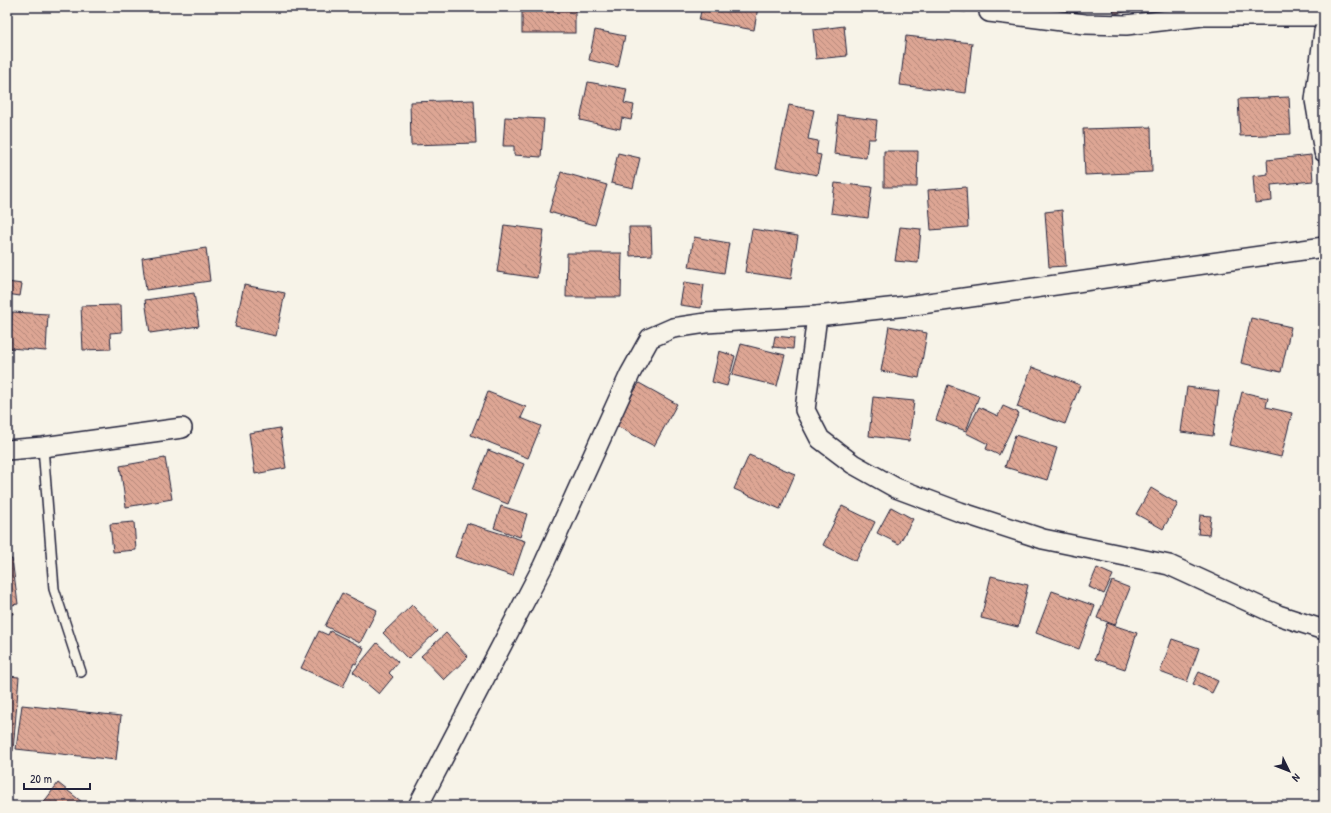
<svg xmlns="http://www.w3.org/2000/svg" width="1331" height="813" font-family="'Patrick Hand',sans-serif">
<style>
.building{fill:url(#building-back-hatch);stroke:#22223b}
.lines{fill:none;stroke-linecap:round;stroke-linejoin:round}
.service-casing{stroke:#22223b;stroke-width:12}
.minor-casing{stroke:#22223b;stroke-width:22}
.service{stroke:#f7f3e8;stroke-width:9}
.minor{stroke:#f7f3e8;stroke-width:19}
</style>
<defs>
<pattern id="building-back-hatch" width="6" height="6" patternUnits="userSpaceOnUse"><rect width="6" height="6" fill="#dda694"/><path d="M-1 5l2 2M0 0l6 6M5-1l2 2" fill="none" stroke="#b3877a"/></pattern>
</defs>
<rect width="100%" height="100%" fill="#f7f3e8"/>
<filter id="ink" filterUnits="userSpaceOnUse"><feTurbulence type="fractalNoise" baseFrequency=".025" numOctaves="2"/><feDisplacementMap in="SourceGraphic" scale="8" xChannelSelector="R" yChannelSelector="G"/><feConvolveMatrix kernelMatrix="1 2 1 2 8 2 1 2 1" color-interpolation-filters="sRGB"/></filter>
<g filter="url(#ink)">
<g class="building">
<rect x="522" y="7" width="53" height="26"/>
<path d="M702,7H758L754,30L699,20Z"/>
<path d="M905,7H966V12Z"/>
<path d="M1113,7H1148V8L1114,14Z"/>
<path d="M844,26L847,56L816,59L813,30Z"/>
<path d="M595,30L625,36L618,67L589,60Z"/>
<path d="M906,36L972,43L966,93L900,85Z"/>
<path d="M588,82L627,89L624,103L634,105L631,120L622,118L620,129L580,120Z"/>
<path d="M1289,97L1291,134L1240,136L1238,99Z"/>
<path d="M474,100L476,143L411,145L410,102Z"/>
<path d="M789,105L814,110L808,139L818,141L816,154L821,155L817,175L776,167Z"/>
<path d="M838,115L877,120L875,139H868L866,158L834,154Z"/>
<path d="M505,117L544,119L541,157L514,155V146H503Z"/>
<path d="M1151,127L1152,172L1085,175L1083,129Z"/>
<path d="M884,151H918L917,187H884Z"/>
<path d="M618,153L640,158L633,188L611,183Z"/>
<path d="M1311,155L1313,181L1271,185L1272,201L1255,203L1253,176L1268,174L1267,160Z"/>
<path d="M561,172L607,185L595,225L549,212Z"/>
<path d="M835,183L872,187L868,218L831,213Z"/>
<path d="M966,187L968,227L931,230L928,190Z"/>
<path d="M1062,210L1066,266L1049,267L1045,212Z"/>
<path d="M504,225L544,230L537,278L497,272Z"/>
<path d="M629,227H651L652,255L630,256Z"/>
<path d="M900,227L921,229L918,263L895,261Z"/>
<path d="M752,229L798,236L791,279L745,272Z"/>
<path d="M694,237L729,243L724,273L689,267Z"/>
<path d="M206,248L210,281L146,290L142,258Z"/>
<path d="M567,253H622L621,297H566Z"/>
<path d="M7,282L22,284L20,296L7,294Z"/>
<path d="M684,282L704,285L701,308L680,305Z"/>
<path d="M244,285L285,293L276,336L235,327Z"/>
<path d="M194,293L199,326L150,333L145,300Z"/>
<path d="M121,305L122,332L110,333L111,349L83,350L81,306Z"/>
<path d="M12,312L48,314L46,351L10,348Z"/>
<path d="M1251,318L1291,327L1281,372L1241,363Z"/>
<path d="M889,326L927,333L919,378L881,371Z"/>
<path d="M775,336L794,338L793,349L773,347Z"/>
<path d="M741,344L785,355L777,386L732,375Z"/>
<path d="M719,351L735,356L727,386L712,382Z"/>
<path d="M1032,367L1080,385L1065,424L1017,407Z"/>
<path d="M639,383L677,404L654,446L615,425Z"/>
<path d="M948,385L979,396L966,431L936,420Z"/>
<path d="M1187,387L1219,391L1213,436L1181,432Z"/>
<path d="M488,392L526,407L521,418L541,426L528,458L471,435Z"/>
<path d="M1242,392L1268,398L1266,407L1292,413L1281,457L1229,445Z"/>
<path d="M873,397L914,401L909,441L869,436Z"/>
<path d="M1003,406L1019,413L999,455L986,449L988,444L966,433L979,407L998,416Z"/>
<path d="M280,428L286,468L255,474L249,433Z"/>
<path d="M1015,435L1057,448L1047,480L1005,467Z"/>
<path d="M488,450L524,464L508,504L472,490Z"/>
<path d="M749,455L795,474L780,509L734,489Z"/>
<path d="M165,458L172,499L126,507L120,466Z"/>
<path d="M1151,488L1178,504L1163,529L1136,514Z"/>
<path d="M501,506L527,514L520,537L494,528Z"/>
<path d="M842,506L875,522L856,561L823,545Z"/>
<path d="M891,507L913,519L899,544L877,533Z"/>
<path d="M1200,515L1211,516L1209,535L1198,534Z"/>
<path d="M134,522L136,550L113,552L110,524Z"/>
<path d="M467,523L525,541L513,576L455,557Z"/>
<path d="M12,559L18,604L12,605L13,614H7V560Z"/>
<path d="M1097,568L1113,575L1104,594L1089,587Z"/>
<path d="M991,576L1028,585L1018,627L981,618Z"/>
<path d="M1112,581L1130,588L1115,625L1097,618Z"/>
<path d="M1052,591L1095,606L1079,649L1036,633Z"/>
<path d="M342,593L377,610L360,643L325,626Z"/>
<path d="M412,605L437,631L408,659L383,633Z"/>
<path d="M1107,623L1137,633L1125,669L1095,659Z"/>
<path d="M319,631L328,635L330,631L364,648L356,664L354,663L343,687L301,668Z"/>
<path d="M446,633L468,657L444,680L421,656Z"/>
<path d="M1172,639L1199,648L1187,682L1160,672Z"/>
<path d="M377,643L398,662L389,673L393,677L379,694L353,672Z"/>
<path d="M1199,672L1218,681L1212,693L1193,684Z"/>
<path d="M7,676L19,677L13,751L7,750Z"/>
<path d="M22,705L121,716L116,760L16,749Z"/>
<path d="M58,783L87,806H41Z"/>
</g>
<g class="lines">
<g class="service-casing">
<path id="service" d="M43,447L54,589L81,672"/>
</g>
<g class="minor-casing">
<g id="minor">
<path d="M989,12L1085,24L1126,25L1203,16H1324"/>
<path d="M1324,31L1315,100L1324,152"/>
<path d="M817,316L805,410L820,439L853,464L896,488L960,512L1043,539L1169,565L1278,615L1324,630"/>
<path d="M7,450L43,447L182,428"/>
<path d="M418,806L543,566L630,374L650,338L673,328L706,323L817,316L907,306L1324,247"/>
</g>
</g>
<use href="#service" class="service"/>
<use href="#minor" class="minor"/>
</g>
</g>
<rect width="1331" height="813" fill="none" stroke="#f7f3e8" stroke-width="24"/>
<rect x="12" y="12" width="1307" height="789" fill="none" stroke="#22223b" stroke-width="1.5" filter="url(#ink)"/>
<g transform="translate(1289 771) rotate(133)" stroke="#f7f3e8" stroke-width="3" paint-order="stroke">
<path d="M0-3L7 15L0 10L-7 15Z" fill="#22223b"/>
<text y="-6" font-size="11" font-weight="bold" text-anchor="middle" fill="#22223b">N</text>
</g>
<path d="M24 783v6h66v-6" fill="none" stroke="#22223b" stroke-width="2"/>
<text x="30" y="783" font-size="12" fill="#22223b" stroke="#f7f3e8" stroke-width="3" paint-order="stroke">20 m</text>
</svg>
